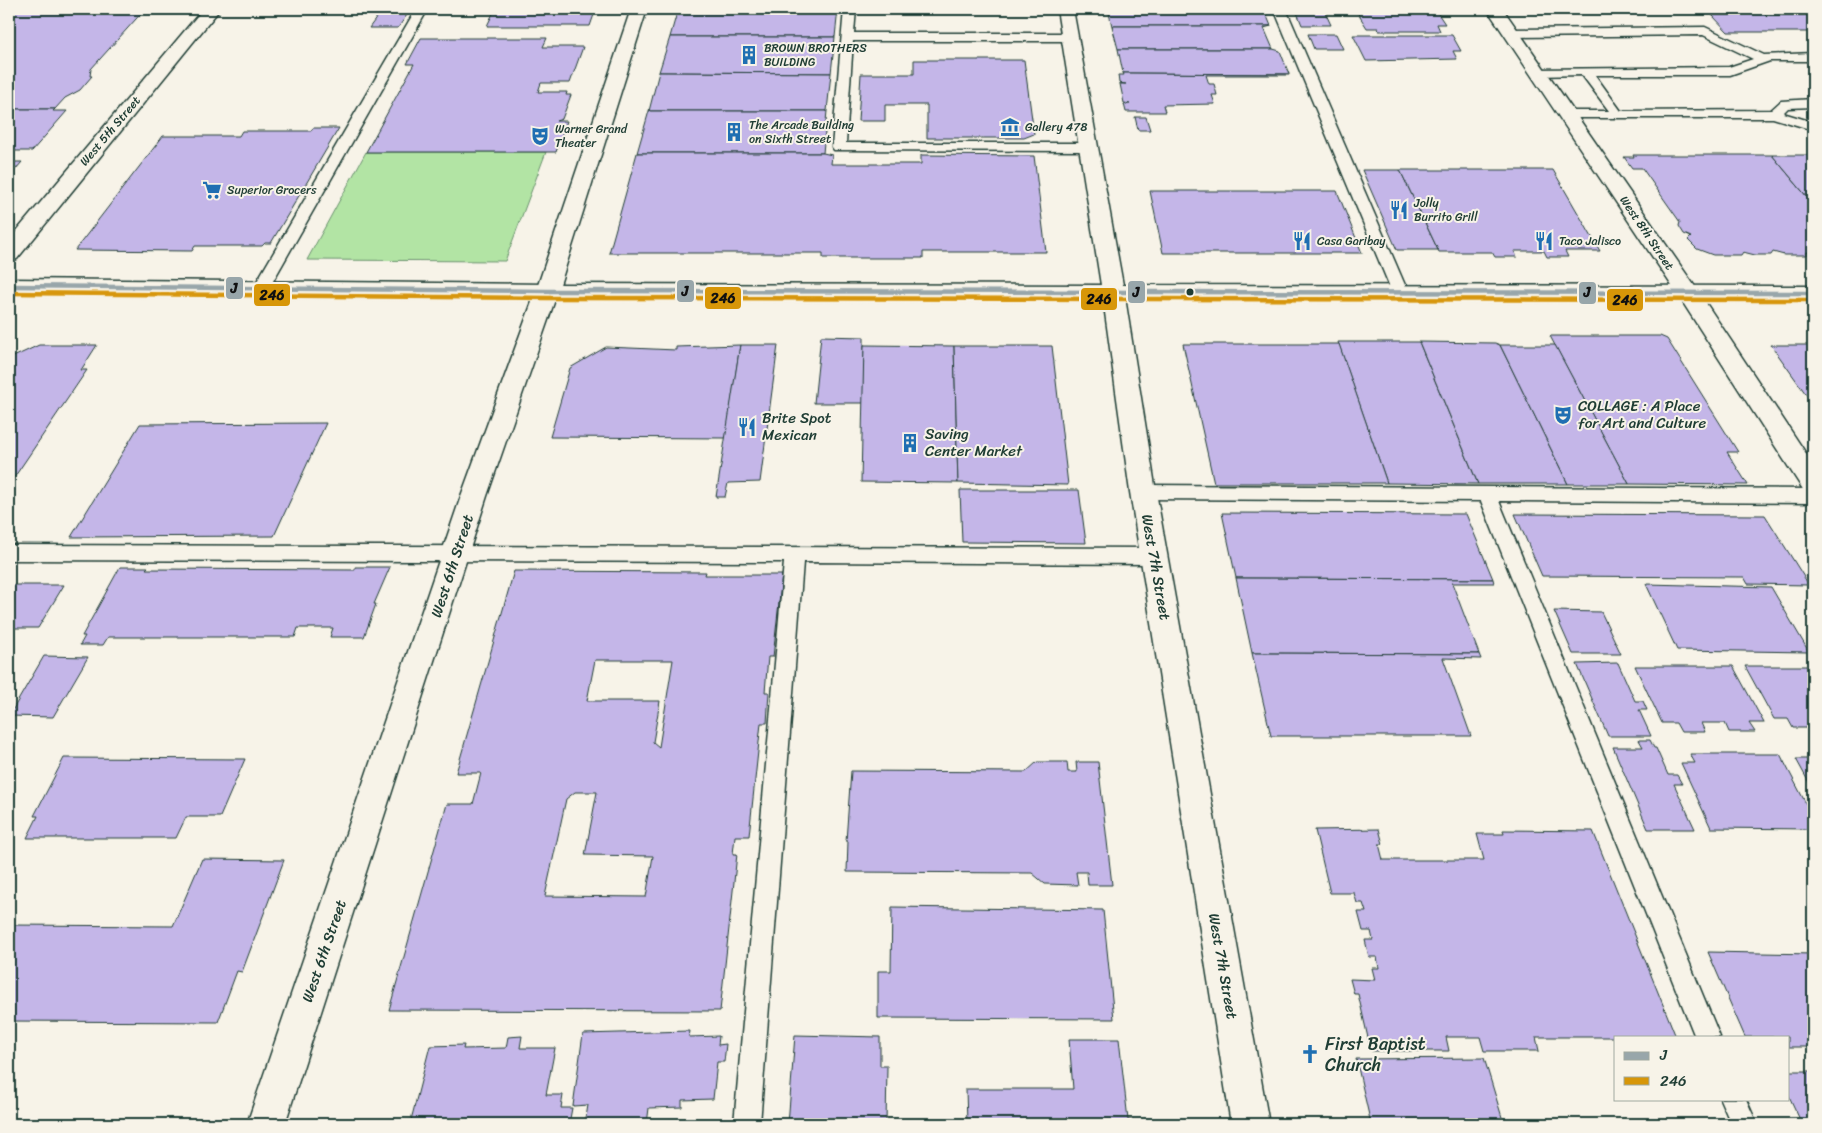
<svg xmlns="http://www.w3.org/2000/svg" width="1822" height="1133" font-family="Sriracha,sans-serif">
<style>
.green{fill:#b2e4a4;stroke:#68906c}
.building{fill:#c4b6e8;stroke:#1f3d34;fill-rule:evenodd}
.lines{fill:none;stroke-linecap:round;stroke-linejoin:round}
.service-casing{stroke:#1f3d34;stroke-width:3}
.minor-casing{stroke:#1f3d34;stroke-width:3}
.tertiary-casing{stroke:#1f3d34;stroke-width:3}
.secondary-casing{stroke:#1f3d34;stroke-width:3}
.service{fill:#f7f3e8;fill-rule:evenodd}
.minor{fill:#f7f3e8;fill-rule:evenodd}
.tertiary{fill:#f7f3e8;fill-rule:evenodd}
.secondary{fill:#f7f3e8;fill-rule:evenodd}
.bus-1-casing{stroke:#f7f3e8;stroke-width:8}
.bus-2-casing{stroke:#f7f3e8;stroke-width:8}
.bus-1{stroke:#98a6aa;stroke-width:4.5}
.bus-2{stroke:#d79608;stroke-width:4.5}
.bus-dot{fill:#1f3d34;stroke:#f7f3e8;stroke-width:2}
.labels{text-anchor:middle;dominant-baseline:central;stroke-width:4;stroke-linejoin:round;paint-order:stroke}
.far-poi-label{font-size:12px;fill:#1f3d34;stroke:#f7f3e8;text-anchor:start}
.far-street-label{font-size:12px;fill:#1f3d34;stroke:#f7f3e8}
.poi-label{font-size:15px;fill:#1f3d34;stroke:#f7f3e8;text-anchor:start}
.street-label{font-size:15px;fill:#1f3d34;stroke:#f7f3e8}
.near-poi-label{font-size:18px;fill:#1f3d34;stroke:#f7f3e8;text-anchor:start}
.line-badge{stroke:#f7f3e8;stroke-width:2}
.pale-badge-label{font-size:14px;text-anchor:middle;font-weight:bold;fill:#111}
</style>
<rect width="100%" height="100%" fill="#f7f3e8"/>
<filter id="ink" filterUnits="userSpaceOnUse"><feTurbulence type="fractalNoise" baseFrequency=".02" numOctaves="2"/><feDisplacementMap in="SourceGraphic" scale="10" xChannelSelector="R" yChannelSelector="G"/><feConvolveMatrix kernelMatrix="1 2 1 2 8 2 1 2 1" color-interpolation-filters="sRGB"/></filter>
<g filter="url(#ink)">
<path class="green" d="M366,152H546L505,261L307,260Z"/>
<g class="building">
<path d="M9,9H145L91,69L90,76H92L80,90L65,98L55,109H9Z"/>
<path d="M383,9H411L398,28H369Z"/>
<path d="M495,9H596L590,26H487Z"/>
<path d="M678,9H838L835,37H670Z"/>
<path d="M1108,9H1264L1271,26H1112Z"/>
<path d="M1355,9H1435L1445,24H1437L1440,31H1379L1378,28H1367Z"/>
<path d="M1296,10H1324L1331,25H1302Z"/>
<path d="M1736,12H1763L1766,15H1813V32H1728L1712,15H1739Z"/>
<path d="M1112,26H1271L1264,28L1273,49H1118Z"/>
<path d="M1308,34H1336L1343,49H1314Z"/>
<path d="M1353,35H1452L1461,51H1453L1457,59L1366,61Z"/>
<path d="M670,37H835L831,73L659,72Z"/>
<path d="M421,38H547L543,47H583L570,83H541L538,92H567L566,95H571L562,119L556,121H567L556,152H366L414,64H407Z"/>
<path d="M1118,49H1273L1280,51L1289,74L1123,73Z"/>
<path d="M914,60H1024L1034,134L1024,138H927V105H885V121H858L861,74H914Z"/>
<path d="M659,72L831,73L827,111H649Z"/>
<path d="M1123,73L1289,74V75H1206L1209,84H1214L1217,95H1212L1215,104L1163,105L1165,112H1126L1124,104H1130L1124,103L1120,84H1126L1119,83L1118,75H1124Z"/>
<path d="M9,109H55L53,111H67L32,151H9Z"/>
<path d="M649,111H827L823,153H637Z"/>
<path d="M1135,117H1146L1150,130H1138Z"/>
<path d="M313,128H339L271,243H265L262,246H195L192,251L75,250L163,136H239L242,131H311Z"/>
<path d="M637,153H823L832,155L831,164H921V155L1034,156L1046,252H923V258H823V253H609Z"/>
<path d="M1633,155H1772L1813,204V254L1807,252V255H1784L1773,252L1771,255H1755L1743,252L1741,255H1713L1697,249L1688,240L1691,237L1684,234L1679,226L1680,222L1642,168H1632L1624,157H1634Z"/>
<path d="M1772,155H1813V204Z"/>
<path d="M9,162H22L9,177Z"/>
<path d="M1362,170H1400L1438,250H1397Z"/>
<path d="M1400,170H1553L1600,251H1565L1568,257H1547L1544,251H1514L1517,257H1495L1492,252H1439Z"/>
<path d="M1150,191H1337L1362,253H1163Z"/>
<path d="M821,336L864,337V403H814Z"/>
<path d="M1550,336H1660L1667,339L1738,452H1727L1748,485L1629,484Z"/>
<path d="M1338,342H1419L1478,484L1387,483Z"/>
<path d="M1419,342L1495,343L1500,345L1568,484H1478Z"/>
<path d="M1183,344H1339L1387,483H1214Z"/>
<path d="M39,345H97L81,370H87L9,485V359Z"/>
<path d="M740,345L726,438L550,437L570,368L606,347L676,350V347Z"/>
<path d="M740,345H778L760,482L728,483L725,497H716Z"/>
<path d="M864,345L954,346L958,483L861,482Z"/>
<path d="M1500,345H1555L1629,484H1568Z"/>
<path d="M1771,345H1813V404Z"/>
<path d="M954,346H1052L1068,485L958,483Z"/>
<path d="M326,423L274,536L71,537L140,424Z"/>
<path d="M960,490H1079L1086,543L962,542Z"/>
<path d="M1222,513L1466,514L1493,579L1236,578Z"/>
<path d="M1515,514L1765,515L1809,585L1748,584L1744,577L1542,576Z"/>
<path d="M120,567H148L146,569L355,570V567H390L374,604H376L364,637H330L333,628H298L295,637H108L103,645H80L85,636H82Z"/>
<path d="M514,571L706,572L705,575H782L773,657H768L765,692H769L767,723H761L749,836H735L733,854H737L720,1011L389,1010L447,804H473L481,773H456ZM595,660H673L659,747L653,742L660,701H587ZM575,792H597L585,855L653,856L646,897L545,896L566,799Z"/>
<path d="M1236,578L1493,579L1494,583H1452L1479,654L1252,653Z"/>
<path d="M1646,584L1771,587L1809,652L1677,650Z"/>
<path d="M9,585H64L38,628H9Z"/>
<path d="M1554,611L1601,612L1621,654H1573Z"/>
<path d="M1252,653L1479,654L1481,659L1443,658L1471,736H1271Z"/>
<path d="M44,656L88,657L53,717L9,716Z"/>
<path d="M1618,663L1635,701H1643L1647,710H1639L1651,736H1608L1577,664Z"/>
<path d="M1635,666H1733L1764,723H1749L1755,732H1729L1725,723H1701L1705,732H1681L1676,723H1662Z"/>
<path d="M1745,666H1813V728H1793L1788,719H1774Z"/>
<path d="M1639,740H1650L1654,748H1656L1668,775H1677L1682,784H1674L1695,829H1648L1613,747H1643Z"/>
<path d="M1690,754H1780L1813,817V829L1711,828L1681,763H1695Z"/>
<path d="M64,758L245,759L220,817H186L176,838H27L38,816H34Z"/>
<path d="M1796,759H1813V790Z"/>
<path d="M1037,762H1067L1068,772H1077L1076,762H1098L1112,885H1088L1087,872H1076L1078,885L1045,884L1032,873L847,872L848,841H846L851,771L1026,772Z"/>
<path d="M1379,829L1383,844H1379L1383,860H1484L1477,834H1504L1503,830L1593,831L1676,1037H1536L1539,1051H1484L1480,1037H1446L1449,1051H1371L1358,994H1354L1350,979L1375,980L1372,968H1379L1377,957H1369L1365,940H1373L1371,931H1363L1358,912H1366L1363,903H1357L1354,893H1330L1315,830Z"/>
<path d="M202,859L284,860L242,972L237,971L218,1022L9,1021V925L173,926Z"/>
<path d="M892,907L1103,910L1114,1019L878,1018V971H891Z"/>
<path d="M1708,952L1813,954V1047H1788V1037H1745Z"/>
<path d="M690,1031L689,1037L719,1036L718,1045L726,1044L724,1062H717L713,1099L682,1100V1107L649,1108L647,1124H585L588,1105L573,1106L583,1034Z"/>
<path d="M795,1035L880,1037V1066H887L886,1124H788Z"/>
<path d="M522,1036L520,1048H555L546,1095H563L561,1108H572L569,1124H410L430,1046L464,1045L463,1049L506,1048L508,1037Z"/>
<path d="M1069,1039H1119L1128,1120H1132L1133,1124H967L966,1089H1073Z"/>
<path d="M1484,1058L1504,1124H1371L1356,1059Z"/>
<path d="M1788,1071H1813V1124H1802L1788,1094Z"/>
<path d="M713,1119V1124H656L657,1121Z"/>
</g>
<g class="lines">
<g class="service-casing">
<g id="service">
<path d="M416,9H428L269,288L266,292H256L253,288Z"/>
<path d="M844,9H856L854,33H1070L1076,37L1070,41H853L846,143H1089L1096,147L1089,151L834,150L832,147Z"/>
<path d="M1274,9H1286L1408,292L1405,296H1395L1392,292Z"/>
<path d="M1705,27L1764,55L1813,53V61H1770L1730,75H1595L1621,111L1771,110L1781,101L1813,99V107L1788,108L1783,113L1813,122V130L1773,118H1562L1561,115L1562,112L1567,111H1609L1582,75L1538,76L1532,72L1534,69L1729,67L1753,59L1703,35L1511,37L1505,33L1511,29Z"/>
<path d="M1143,485L1813,489V503L1499,501L1720,1037H1695L1481,501L1143,499L1137,497L1134,492L1137,487Z"/>
<path d="M9,545L1154,548L1161,551L1163,556L1161,561L1154,564L803,562L760,1124H734L784,562L9,560Z"/>
<path d="M1720,1099H1746L1757,1124H1731Z"/>
</g>
</g>
<g class="minor-casing">
<path id="minor" d="M1487,9H1503L1696,288L1813,464V494L1804,491L1680,298Z"/>
</g>
<g class="tertiary-casing">
<g id="tertiary">
<path d="M203,9H220L17,259L9,261V240Z"/>
<path d="M631,9H647L558,291L487,496L285,1124H247L461,496L536,291Z"/>
<path d="M1113,284L1121,286L1124,291L1156,492L1269,1124H1231L1130,492L1102,291L1105,286Z"/>
</g>
</g>
<g class="secondary-casing">
<path id="secondary" d="M1057,9H1073L1123,285L1813,286V300L547,298L9,293V279L547,284L1101,285Z"/>
</g>
<use href="#service" class="service"/>
<use href="#minor" class="minor"/>
<use href="#tertiary" class="tertiary"/>
<use href="#secondary" class="secondary"/>
<g class="bus-1-casing">
<path id="bus-1" d="M9,286L547,291L1813,293"/>
</g>
<g class="bus-2-casing">
<path id="bus-2" d="M9,293L547,298L1813,300"/>
</g>
<use href="#bus-1" class="bus-1"/>
<use href="#bus-2" class="bus-2"/>
</g>
</g>
<defs>
<g id="building-bare" transform="scale(1.5)"><path d="M-4-6H4V6H1V3H-1V6H-4ZM-2.5-4.3h1.7v1.8h-1.7ZM.8-4.3h1.7v1.8H.8ZM-2.5-1h1.7V.8h-1.7ZM.8-1h1.7V.8H.8Z" fill="#1f6fb2" stroke="#f7f3e8" stroke-width="2.5" paint-order="stroke"/></g>
<g id="museum-bare" transform="scale(1.5)"><path d="M0-6L6-3V-2H-6V-3ZM-5-1h2V3h-2ZM-1-1h2V3h-2ZM3-1h2V3H3ZM-6 4H6V6H-6Z" fill="#1f6fb2" stroke="#f7f3e8" stroke-width="2.5" paint-order="stroke"/></g>
<g id="theatre-bare" transform="scale(1.5)"><path d="M-5-5.5Q0-4 5-5.5V0Q5 5 0 6Q-5 5-5 0ZM-3.3-2.5H-1v1.5H-3.3ZM1-2.5H3.3v1.5H1ZM-2.8 1Q0 5.5 2.8 1Z" fill="#1f6fb2" stroke="#f7f3e8" stroke-width="2.5" paint-order="stroke"/></g>
<g id="supermarket-bare" transform="scale(1.5)"><path d="M-6-5.5h2.5l.6 2H6L4.5 2H-2.5L-4.4-4H-6ZM-1.5 3.2a1.3 1.3 0 1 0 .1 0ZM3 3.2a1.3 1.3 0 1 0 .1 0Z" fill="#1f6fb2" stroke="#f7f3e8" stroke-width="2.5" paint-order="stroke"/></g>
<g id="restaurant-bare" transform="scale(1.5)"><path d="M-5-6h1v4h1v-4h1v4h1v-4h1v5L-1.5 .5V6h-2V.5L-5-1ZM5-6V6H3V1.5H1.5Q1.5-4 5-6Z" fill="#1f6fb2" stroke="#f7f3e8" stroke-width="2.5" paint-order="stroke"/></g>
<g id="church-bare" transform="scale(1.5)"><path d="M-1.2-6h2.4v3.5h3.3v2.4h-3.3V6h-2.4V-.1h-3.3v-2.4h3.3Z" fill="#1f6fb2" stroke="#f7f3e8" stroke-width="2.5" paint-order="stroke"/></g>
</defs>
<g fill-rule="evenodd">
<use href="#building-bare" x="749" y="55"/>
<use href="#museum-bare" x="1010" y="127"/>
<use href="#building-bare" x="734" y="132"/>
<use href="#theatre-bare" x="540" y="136"/>
<use href="#supermarket-bare" x="212" y="190"/>
<use href="#restaurant-bare" x="1399" y="210"/>
<use href="#restaurant-bare" x="1302" y="241"/>
<use href="#restaurant-bare" x="1544" y="241"/>
<use href="#theatre-bare" x="1563" y="415"/>
<use href="#restaurant-bare" x="747" y="427"/>
<use href="#building-bare" x="910" y="443"/>
<use href="#church-bare" x="1310" y="1054"/>
</g>
<circle class="bus-dot" cx="1190" cy="292" r="4.5"/>
<g class="labels">
<g class="far-poi-label">
<text x="764" y="48">BROWN BROTHERS<tspan x="764" dy="14">BUILDING</tspan></text>
<text x="749" y="125">The Arcade Building<tspan x="749" dy="14">on Sixth Street</tspan></text>
<text x="1025" y="127">Gallery 478</text>
<text x="555" y="129">Warner Grand<tspan x="555" dy="14">Theater</tspan></text>
<text x="227" y="190">Superior Grocers</text>
<text x="1414" y="203">Jolly<tspan x="1414" dy="14">Burrito Grill</tspan></text>
<text x="1317" y="241">Casa Garibay</text>
<text x="1559" y="241">Taco Jalisco</text>
</g>
<g class="far-street-label">
<text transform="translate(110 131) rotate(-50)">West 5th Street</text>
<text transform="translate(1647 233) rotate(56)">West 8th Street</text>
</g>
<g class="poi-label">
<text x="1578" y="406">COLLAGE : A Place<tspan x="1578" dy="17">for Art and Culture</tspan></text>
<text x="762" y="418">Brite Spot<tspan x="762" dy="17">Mexican</tspan></text>
<text x="925" y="434">Saving<tspan x="925" dy="17">Center Market</tspan></text>
</g>
<g class="street-label">
<text transform="translate(452 566) rotate(-72)">West 6th Street</text>
<text transform="translate(1156 567) rotate(80)">West 7th Street</text>
<text transform="translate(324 951) rotate(-71)">West 6th Street</text>
<text transform="translate(1223 966) rotate(80)">West 7th Street</text>
</g>
<g class="near-poi-label">
<text x="1325" y="1044">First Baptist<tspan x="1325" dy="21">Church</tspan></text>
</g>
</g>
<g class="line-badge">
<rect x="225" y="276" width="19" height="24" rx="5" fill="#98a6aa"/>
<rect x="676" y="279" width="19" height="24" rx="5" fill="#98a6aa"/>
<rect x="1127" y="280" width="19" height="24" rx="5" fill="#98a6aa"/>
<rect x="1578" y="281" width="19" height="24" rx="5" fill="#98a6aa"/>
<rect x="253" y="283" width="38" height="24" rx="5" fill="#d79608"/>
<rect x="704" y="286" width="38" height="24" rx="5" fill="#d79608"/>
<rect x="1080" y="287" width="38" height="24" rx="5" fill="#d79608"/>
<rect x="1606" y="288" width="38" height="24" rx="5" fill="#d79608"/>
</g>
<g class="pale-badge-label">
<text x="234" y="293">J</text>
<text x="685" y="296">J</text>
<text x="1136" y="297">J</text>
<text x="1587" y="297">J</text>
<text x="272" y="300">246</text>
<text x="723" y="303">246</text>
<text x="1099" y="304">246</text>
<text x="1625" y="305">246</text>
</g>
<rect width="1822" height="1133" fill="none" stroke="#f7f3e8" stroke-width="30"/>
<rect x="15" y="15" width="1792" height="1103" fill="none" stroke="#1f3d34" stroke-width="2" filter="url(#ink)"/>
<rect x="1614" y="1036" width="175" height="65" fill="#f7f3e8" stroke="#a1aaa0"/>
<rect x="1624" y="1052" width="25" height="8" fill="#98a6aa" stroke="#a1aaa0"/>
<text x="1660" y="1060" font-size="15" fill="#1f3d34">J</text>
<rect x="1624" y="1077" width="25" height="8" fill="#d79608" stroke="#a1aaa0"/>
<text x="1660" y="1086" font-size="15" fill="#1f3d34">246</text>
</svg>
